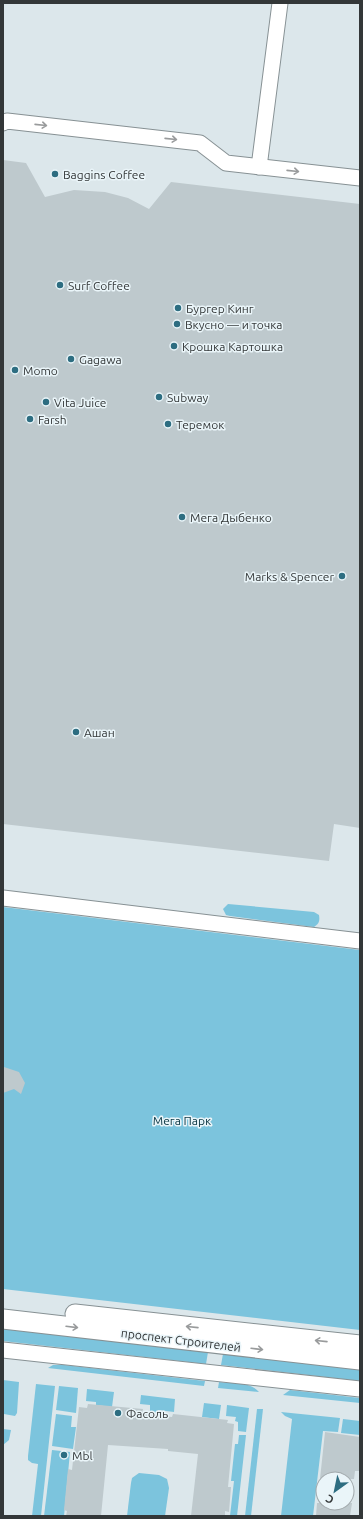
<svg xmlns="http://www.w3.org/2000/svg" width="363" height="1519" font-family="Ubuntu,sans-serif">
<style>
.green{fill:#7cc4dd}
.building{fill:#bec9cd}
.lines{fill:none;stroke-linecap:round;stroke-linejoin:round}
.minor-casing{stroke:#879194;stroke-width:17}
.tertiary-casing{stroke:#879194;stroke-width:21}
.minor{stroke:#fff;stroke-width:15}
.tertiary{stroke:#fff;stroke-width:19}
.oneway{stroke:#999b9c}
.poi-dot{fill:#2d6d81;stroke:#eaf5f9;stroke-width:1.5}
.labels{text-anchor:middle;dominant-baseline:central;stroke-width:3;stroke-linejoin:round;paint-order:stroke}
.poi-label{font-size:12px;fill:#333738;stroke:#eaf5f9;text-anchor:start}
.park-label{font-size:12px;fill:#073441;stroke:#eaf5f9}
.street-label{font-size:12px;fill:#333738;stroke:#eaf5f9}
</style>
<rect width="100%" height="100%" fill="#dce7eb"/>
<g class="green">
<path d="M228,904L314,912L319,915C320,921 319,924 314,927L230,916L226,915L223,909Z"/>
<path d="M3,907L360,950V1330L3,1289Z"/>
<path d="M3,1329L208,1352L206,1364L3,1341Z"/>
<path d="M223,1354L360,1370V1381L221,1365Z"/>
<path d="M53,1365H64L205,1381L204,1386L48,1368Z"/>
<path d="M3,1380L19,1382L17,1413L15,1416L4,1414L3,1418Z"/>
<path d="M219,1382C232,1384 250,1381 259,1392L218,1388Z"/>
<path d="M36,1384L55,1386L41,1516H32L38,1464L32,1463L28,1460V1456Z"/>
<path d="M59,1386L78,1388L76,1413L56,1410Z"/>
<path d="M87,1389L114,1392L112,1407L96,1405V1402L86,1401Z"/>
<path d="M290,1390L360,1398V1403L283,1395Z"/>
<path d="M141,1395L175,1399L174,1412L158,1410L157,1413L150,1411V1405L140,1404Z"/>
<path d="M204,1403L221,1405L219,1419L202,1417Z"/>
<path d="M227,1405L249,1408L246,1432L238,1431V1422L235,1421L236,1417L226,1416Z"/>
<path d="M257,1409H263L251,1516H245Z"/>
<path d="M281,1412L340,1418L338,1432L323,1431L313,1516H281L292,1419L285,1416Z"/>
<path d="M56,1414L72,1416L71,1427H76L73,1449L52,1446Z"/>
<path d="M343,1419L360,1421V1435L341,1433Z"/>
<path d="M3,1429L11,1430L9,1440L3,1445Z"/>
<path d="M239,1435H246L237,1516H230L234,1481H231L235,1444H238Z"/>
<path d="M52,1450L70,1452L64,1516H44Z"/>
<path d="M139,1473L159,1475L167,1479L169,1488L165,1516H127L131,1483L132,1478Z"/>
</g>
<g class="building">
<path d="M3,160L26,163L45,197L74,190L105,192L128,198L149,209L171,182L360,204V828L334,824L329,861L3,824Z"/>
<path d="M4,1067L19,1072L25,1083L21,1094L14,1089L3,1093Z"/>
<path d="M88,1404L143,1409L142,1414L172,1417L173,1414L228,1420L227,1423L234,1424L228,1487H231L229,1512L225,1511V1516H191L198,1454L168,1451V1449L108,1445L101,1516H66L67,1511L64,1510L68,1469L72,1470L79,1407L87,1408Z"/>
<path d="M325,1432L360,1437V1471H355L354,1479H320Z"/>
<path d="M317,1503H352L350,1516H316Z"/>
</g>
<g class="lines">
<g class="minor-casing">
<g id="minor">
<path d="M3,123L7,121L200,143L226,163L360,178"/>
<path d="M259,167L280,3"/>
<path d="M3,898L360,941"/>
<path d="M3,1350L360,1389"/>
</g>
</g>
<g class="tertiary-casing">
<g id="tertiary">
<path d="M75,1314L360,1345"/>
<path d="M3,1319L360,1360"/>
</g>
</g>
<use href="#minor" class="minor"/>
<use href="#tertiary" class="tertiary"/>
</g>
<defs><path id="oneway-shaft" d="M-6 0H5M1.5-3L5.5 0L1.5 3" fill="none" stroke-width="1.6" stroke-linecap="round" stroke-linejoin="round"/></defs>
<g class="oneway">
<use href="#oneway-shaft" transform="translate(41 125) rotate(6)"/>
<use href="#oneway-shaft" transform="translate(171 139) rotate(6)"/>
<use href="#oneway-shaft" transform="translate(293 171) rotate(6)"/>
<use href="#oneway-shaft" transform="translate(72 1327) rotate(7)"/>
<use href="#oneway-shaft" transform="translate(192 1327) rotate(-174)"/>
<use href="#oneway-shaft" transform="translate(321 1341) rotate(-174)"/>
<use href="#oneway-shaft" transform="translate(257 1349) rotate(7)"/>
</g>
<g class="poi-dot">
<circle cx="55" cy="174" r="4"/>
<circle cx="60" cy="285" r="4"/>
<circle cx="178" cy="308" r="4"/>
<circle cx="177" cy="324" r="4"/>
<circle cx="174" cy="346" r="4"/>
<circle cx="71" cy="359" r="4"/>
<circle cx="15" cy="370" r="4"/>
<circle cx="159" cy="397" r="4"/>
<circle cx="46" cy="402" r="4"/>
<circle cx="30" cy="419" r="4"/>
<circle cx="168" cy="424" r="4"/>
<circle cx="182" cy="517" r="4"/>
<circle cx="342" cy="576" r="4"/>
<circle cx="76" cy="732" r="4"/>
<circle cx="118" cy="1413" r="4"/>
<circle cx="64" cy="1455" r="4"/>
</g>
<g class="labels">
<g class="poi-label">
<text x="63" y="174">Baggins Coffee</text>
<text x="68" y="285">Surf Coffee</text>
<text x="186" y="308">Бургер Кинг</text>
<text x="185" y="324">Вкусно — и точка</text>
<text x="182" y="346">Крошка Картошка</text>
<text x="79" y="359">Gagawa</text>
<text x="23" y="370">Momo</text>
<text x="167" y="397">Subway</text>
<text x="54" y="402">Vita Juice</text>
<text x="38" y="419">Farsh</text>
<text x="176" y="424">Теремок</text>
<text x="190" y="517">Мега Дыбенко</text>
<text x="334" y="576" text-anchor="end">Marks &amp; Spencer</text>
<text x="84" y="732">Ашан</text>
<text x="126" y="1413">Фасоль</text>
<text x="72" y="1455">Mbl</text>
</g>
<g class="park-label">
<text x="182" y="1120">Мега Парк</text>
</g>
<g class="street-label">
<text transform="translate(181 1340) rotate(7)">проспект Строителей</text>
</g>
</g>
<rect width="363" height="1519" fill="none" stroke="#333738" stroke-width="8"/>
<g transform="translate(335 1491) rotate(213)"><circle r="19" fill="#eaf5f9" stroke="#a1a9ac"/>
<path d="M0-3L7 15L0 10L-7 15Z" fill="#2d6d81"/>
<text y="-6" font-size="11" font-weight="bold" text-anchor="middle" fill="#333738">С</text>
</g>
</svg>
